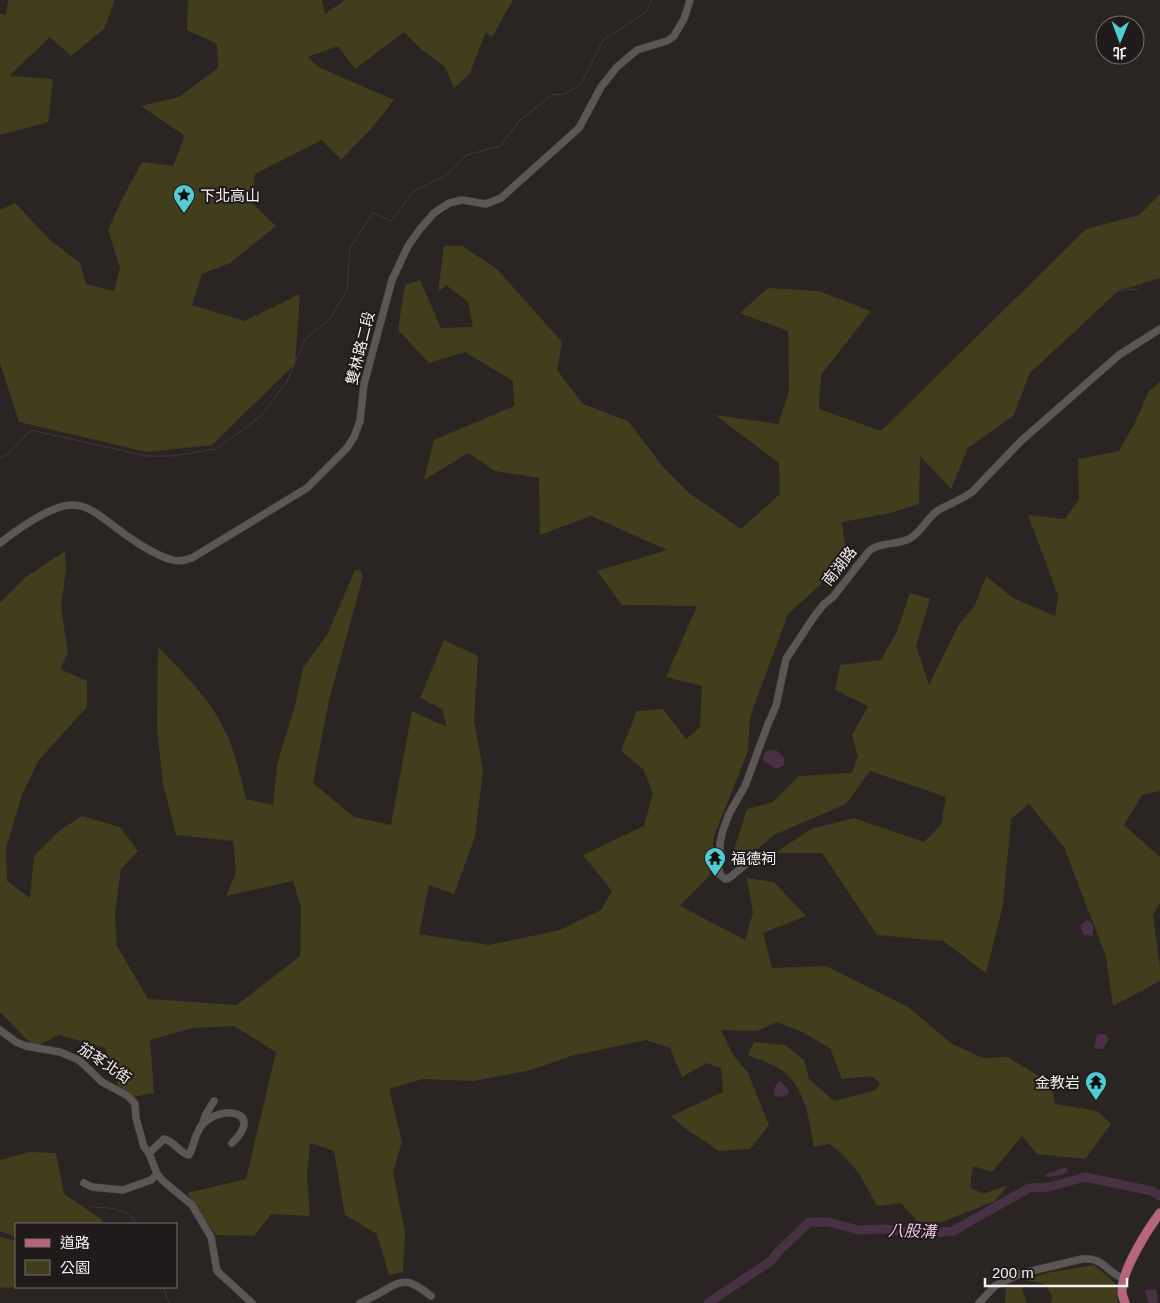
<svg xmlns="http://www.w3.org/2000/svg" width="1160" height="1303" font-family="Arial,'Noto Sans TC',sans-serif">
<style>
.green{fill:#413d1d}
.water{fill:#493045}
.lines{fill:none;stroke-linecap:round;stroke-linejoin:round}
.stream{stroke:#493045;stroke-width:1}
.river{stroke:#493045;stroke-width:9}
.minor-casing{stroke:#44403f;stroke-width:8}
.major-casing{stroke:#44403f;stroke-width:10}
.minor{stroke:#5c5755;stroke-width:7}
.major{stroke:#b7657a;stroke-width:9}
.labels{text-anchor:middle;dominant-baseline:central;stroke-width:4;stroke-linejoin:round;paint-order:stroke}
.poi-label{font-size:15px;fill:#f4f1f0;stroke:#201b1a;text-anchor:start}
.street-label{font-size:15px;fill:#f4f1f0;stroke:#201b1a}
.water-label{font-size:16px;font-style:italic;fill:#f2bee8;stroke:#201b1a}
</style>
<rect width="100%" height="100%" fill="#2a2523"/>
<g class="green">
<path d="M8,0H115L104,29L71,56L50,37L9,76L53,79L48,122L0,135V14L6,15Z"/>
<path d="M188,0H322L325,14L345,0H513L492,37L486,32L469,75L454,88L445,67L421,49L404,32L355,69L338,46L308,57L318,67L394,100L371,129L341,160L322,140L255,174L252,203L276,226L230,263L202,274L192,305L245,321L300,294L295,364L212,445L147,452L19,422L0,363V210L15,203L50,240L80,263L86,284L114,291L120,267L108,230L121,201L142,162L173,166L185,136L141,106L179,97L218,68L217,44L187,30Z"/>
<path d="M1160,194V278L1118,291L1030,373L1013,416L968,448L951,489L920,456L919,504L891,513L842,522L846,553L818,587L788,614L750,717L748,751L714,836L710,875L680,906L745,940L753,913L747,878L774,882L806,916L763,933L772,968L826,966L908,1007L952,1044L983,1058L1008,1057L1051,1084L1055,1104L1097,1111L1111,1124L1085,1159L1037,1154L1022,1136L992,1172L973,1166L970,1187L983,1194L1008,1185L995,1201L937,1224L917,1221L901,1203L877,1206C864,1181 853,1160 829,1144L814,1147C809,1120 806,1090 784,1072C775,1064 759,1060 748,1055L754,1042L785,1045L804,1060L809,1079L834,1101L876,1090L880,1083L871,1076L842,1079L830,1048L802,1032L777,1022L757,1031L721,1030L733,1055L748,1073L769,1125L750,1149L719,1151L686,1129L671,1116L723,1092L721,1068L706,1063L682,1077L670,1048L646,1040L571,1056L531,1070L474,1081L423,1079L389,1089L402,1142L393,1172L405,1232L403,1272L389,1275L377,1234L345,1215L334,1151L310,1143L307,1176L310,1216L271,1214L254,1236L216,1235L187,1193L246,1179L276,1052L234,1026L192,1028L150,1040L154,1093L123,1099L105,1048L59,1035L34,1047L0,1012V603L26,577L65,551L66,569L61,607L68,653L60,669L87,681V707L38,761L22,795L6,848L7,881L30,898L34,856L59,831L82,816L120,827L138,851L121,869L115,912L117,946L148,999L237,1005L300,956L301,907L293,881L226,896L236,872L233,841L176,835L163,784L157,727L158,647C184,674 212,700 227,735C236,756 241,778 246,799L273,805L277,764L295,706L303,668L328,633L355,570H360L363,577L329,700L313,783L354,817L391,825L412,711L447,727L442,709L420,698L444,640L478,656L474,721L483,769L475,837L454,894L429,885L419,934L489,945L560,930L601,910L612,891L583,855L644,826L653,793L643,769L621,751L637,711L663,709L686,739L700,727L702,686L666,677L697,606L622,605L597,571L667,550L591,516L540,535L539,478L495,471L468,453L424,480L434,440L514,406L513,381L465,352L429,363L398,330L405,285L420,280L441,328L473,327L468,302L446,285L438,292L444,246H462L496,268L562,342L557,370L583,404L628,421L664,468L689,493L741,529L780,494L779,463L715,415L778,424L789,391L788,331L740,313L768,288L819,291L871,311L821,375L819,409L881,431L1086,229L1139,215Z"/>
<path d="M1160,382V791L1142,795L1124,825L1160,857V902L1153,915L1160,968V981L1113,1006L1106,957L1064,847L1029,804L1011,819L1003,905L986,973L943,941L877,935L822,853H775L811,829L854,818L924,842L941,825L946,797L870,771L846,804L774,835L754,852L729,865L747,809L773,802L799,776L852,773L858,757L852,735L868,706L835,690L840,665L881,660L897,631L910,593L930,599L916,646L929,685L958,626L975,605L986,576L1013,598L1055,616L1058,595L1028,515L1065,519L1079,499L1078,459L1119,451L1135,423L1149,391Z"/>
<path d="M30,1152L56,1153L64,1194L101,1219L104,1224H16V1237L0,1231V1160Z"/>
<path d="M0,1237L16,1241V1287L3,1288L0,1287Z"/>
<path d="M1094,1265L1116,1284L1118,1303H1051L1052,1296L1045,1284L1025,1280L1051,1272Z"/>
<path d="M1021,1286L1027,1303H1005L1006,1288Z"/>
</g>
<g class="water">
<path d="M770,750H776L785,759L783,766L776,769L762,760L765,752Z"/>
<path d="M1087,920L1091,922L1093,926V936L1084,935L1082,932L1081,925Z"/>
<path d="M1097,1034H1105L1109,1039L1103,1049L1094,1048Z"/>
<path d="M780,1081L788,1089L789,1093L781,1097L774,1096V1089L778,1082Z"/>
<path d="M1066,1167L1068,1172L1062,1175L1046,1177V1174Z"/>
<path d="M1156,1289L1158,1298L1157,1303H1148L1145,1290Z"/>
</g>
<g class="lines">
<g class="stream">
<path d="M1110,291L1137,289L1150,276H1160"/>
<path d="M0,458L8,454L31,430L147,456H172L216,449L260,417L286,383L306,338L329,320L347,290L350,248L373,213L391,221L413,192L447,175L467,155L500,146L520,120L552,95L565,94L581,84L603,40L646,12L652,0"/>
<path d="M90,1207C105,1207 130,1208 136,1224"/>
<path d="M163,1287L169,1303"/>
</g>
<path class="river" d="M708,1303L771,1261L778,1252L809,1222H828L858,1230L885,1229L923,1234L953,1231L1029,1188L1049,1187L1085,1177L1152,1191L1160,1196"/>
<g class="minor-casing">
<g id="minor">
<path d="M0,543C18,529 48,507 70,505C87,504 99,515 111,524C125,535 156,557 173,560C180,562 186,560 192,558L307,488L347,448L354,437L360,421L364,384L392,280L408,246L420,229L434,213L449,203L462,200L486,204L501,198L579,128L601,87L617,67L637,50L667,41L674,36L684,19L690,0"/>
<path d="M750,861L729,878L725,879L720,875L719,868L720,843L723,830L729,814L745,786L768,724L776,706L786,659L813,618L824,604L833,597L869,551C880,542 896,545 909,539C921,533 926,519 937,511C949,504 961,500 972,492L1021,441L1119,355L1160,329"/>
<path d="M0,1030L16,1042L26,1046L60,1052L79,1060L102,1082L128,1096L135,1104L136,1118L144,1147L149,1153L157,1174L163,1181L192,1205L211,1237L217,1271L252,1303"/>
<path d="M202,1125L206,1114L214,1101"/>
<path d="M149,1153L164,1139C175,1141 180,1154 189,1155C194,1146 195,1133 202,1125C222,1103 265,1112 232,1143"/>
<path d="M84,1183L92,1187L123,1190L151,1180L157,1174"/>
<path d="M360,1303C368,1299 377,1295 385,1290C405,1277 412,1281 431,1296"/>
<path d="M979,1303L995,1286L1019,1274L1082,1259C1104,1257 1106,1272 1124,1279"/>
</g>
</g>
<g class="major-casing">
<path id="major" d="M1125,1303C1124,1299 1122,1296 1122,1292C1121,1271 1148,1229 1160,1213"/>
</g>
<use href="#minor" class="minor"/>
<use href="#major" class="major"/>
</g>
<defs>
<g id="sight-pin" transform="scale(1.125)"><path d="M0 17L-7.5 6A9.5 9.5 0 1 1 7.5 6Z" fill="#51ccd3" stroke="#201b1a"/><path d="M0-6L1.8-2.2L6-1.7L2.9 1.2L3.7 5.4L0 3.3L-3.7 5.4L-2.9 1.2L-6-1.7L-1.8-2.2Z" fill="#111"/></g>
<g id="temple-pin" transform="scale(1.125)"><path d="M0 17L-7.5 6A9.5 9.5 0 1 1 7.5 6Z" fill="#51ccd3" stroke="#201b1a"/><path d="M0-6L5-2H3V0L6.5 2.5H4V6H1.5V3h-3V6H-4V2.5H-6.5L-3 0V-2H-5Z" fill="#111"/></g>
</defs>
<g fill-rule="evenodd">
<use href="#sight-pin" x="184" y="195"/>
<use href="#temple-pin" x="715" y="858"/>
<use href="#temple-pin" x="1096" y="1082"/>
</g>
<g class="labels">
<g class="poi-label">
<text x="200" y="195">下北高山</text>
<text x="731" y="858">福德祠</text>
<text x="1080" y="1082" text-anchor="end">金教岩</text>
</g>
<g class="street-label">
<text transform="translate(360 348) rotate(-76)">雙林路二段</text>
<text transform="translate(839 566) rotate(-52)">南湖路</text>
<text transform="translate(105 1063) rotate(34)">茄苳北街</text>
</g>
<g class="water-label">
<text transform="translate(912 1231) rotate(2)">八股溝</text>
</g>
</g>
<rect x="15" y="1223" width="162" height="65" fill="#201b1a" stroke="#757170"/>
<rect x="25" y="1239" width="25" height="8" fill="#b7657a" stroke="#757170"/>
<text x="60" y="1248" font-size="15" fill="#f4f1f0">道路</text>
<rect x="25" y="1260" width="25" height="15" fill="#413d1d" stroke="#757170"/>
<text x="60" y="1273" font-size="15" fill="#f4f1f0">公園</text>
<g transform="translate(1120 40) rotate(181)"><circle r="24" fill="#201b1a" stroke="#757170"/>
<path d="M0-4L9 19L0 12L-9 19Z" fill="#51ccd3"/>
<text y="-8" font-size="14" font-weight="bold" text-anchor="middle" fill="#f4f1f0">北</text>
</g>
<path d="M985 1278v8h142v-8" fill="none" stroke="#f4f1f0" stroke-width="2.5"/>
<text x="992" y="1278" font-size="15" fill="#f4f1f0" stroke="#201b1a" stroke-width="4" paint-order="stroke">200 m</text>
</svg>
